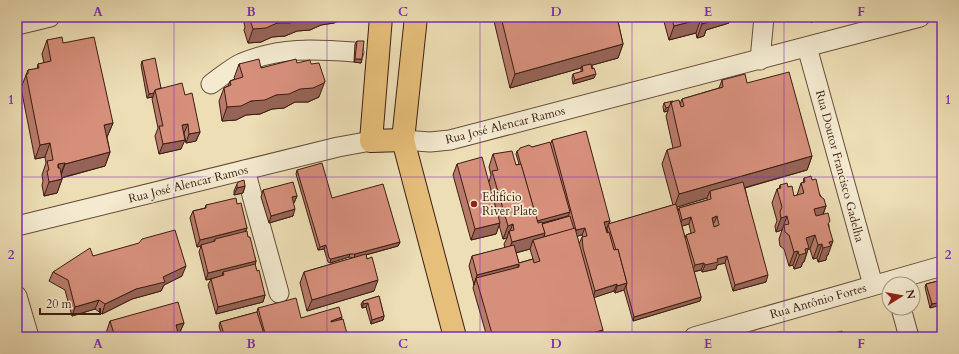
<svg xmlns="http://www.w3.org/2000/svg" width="959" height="354" font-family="Cardo,serif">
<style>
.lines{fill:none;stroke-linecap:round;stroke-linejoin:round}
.minor-casing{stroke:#684d3b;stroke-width:21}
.major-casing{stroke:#3c1d12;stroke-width:24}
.minor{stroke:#f3ead0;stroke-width:19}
.major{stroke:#e6bf7b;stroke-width:22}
.wall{fill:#b87b6a;stroke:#3c1d12;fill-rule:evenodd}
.shaded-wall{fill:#966456;stroke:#3c1d12}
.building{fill:#d68f7b;stroke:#3c1d12;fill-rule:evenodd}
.grid{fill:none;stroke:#7b2cbf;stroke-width:1;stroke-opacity:0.55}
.poi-dot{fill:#8f2418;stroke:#f3ead0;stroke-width:1.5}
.labels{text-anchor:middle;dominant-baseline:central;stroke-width:3.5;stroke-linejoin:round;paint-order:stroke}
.street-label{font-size:12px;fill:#3c1d12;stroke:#f3ead0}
.poi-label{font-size:12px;fill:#3c1d12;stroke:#f3ead0;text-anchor:start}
.neatline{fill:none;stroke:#7b2cbf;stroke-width:1.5}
.grid-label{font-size:13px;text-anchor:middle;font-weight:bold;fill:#7b2cbf}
</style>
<rect width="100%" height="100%" fill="#eddeb6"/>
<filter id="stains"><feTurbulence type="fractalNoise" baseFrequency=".005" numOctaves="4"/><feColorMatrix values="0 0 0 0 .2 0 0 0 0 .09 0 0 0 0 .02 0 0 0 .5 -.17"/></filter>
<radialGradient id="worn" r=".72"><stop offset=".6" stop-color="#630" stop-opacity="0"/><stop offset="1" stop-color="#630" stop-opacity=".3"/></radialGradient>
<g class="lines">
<g class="minor-casing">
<g id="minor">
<path d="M17,25L50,17"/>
<path d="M807,47L873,285"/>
<path d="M760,60L764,17"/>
<path d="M211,84C221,77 231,68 242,63C280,47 314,49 354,52"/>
<path d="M403,140L430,142L450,140L920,17"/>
<path d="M245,170L279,293"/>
<path d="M17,226L338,147L371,141"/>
<path d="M17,296L29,337"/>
<path d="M901,308L909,337"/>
<path d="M694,337L942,266"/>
</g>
</g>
<g class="major-casing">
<g id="major">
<path d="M381,17L371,141L403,140"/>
<path d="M416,17L403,140L455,337"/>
</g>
</g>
<use href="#minor" class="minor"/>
<use href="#major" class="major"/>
</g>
<g class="wall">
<path d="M246,17H346L334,23L321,25L310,30L297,31L285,36L272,37L261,42L248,43L244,30L245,27L244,23Z"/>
<path d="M493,17H617L623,44L618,58L592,65L594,78L573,84L572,78L573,74L581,72V68L510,88Z"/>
<path d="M663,17H731L729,23L706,30L704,36L697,38L696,33L669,40L663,18Z"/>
<path d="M805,17H813L812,23Z"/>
<path d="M47,40L63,43L113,123L107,137L110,152L105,166L62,178V179L57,193L44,196L42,185L43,181L42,175L46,163L45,157L35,159L21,88L28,70L37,69L38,64L44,63L42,54Z"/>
<path d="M357,41L362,59L361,63L354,62L355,44Z"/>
<path d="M142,61L161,88L185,95L200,132L196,141L186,143L184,133H183L181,149L159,154L155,136L158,128L152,99L153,97L147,98L141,65Z"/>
<path d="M297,63L319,97L308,102H295L284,108L272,109L260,114L246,115L236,120L222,121L219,101L224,88L228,86L230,81L235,79L234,78L239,64L261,68Z"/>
<path d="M722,80L747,83L812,156L807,170L745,188L766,282L733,291L725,263L717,265L716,269L702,272L701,270L694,272L701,297L700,301L633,321L624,290L615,293L614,291L594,297L601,337H487L473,288L474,284V285L469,266L472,256L505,248L504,244L507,238L503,239L499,225L496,234L471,240L453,175L457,164L489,182L491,175L489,167L493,154L516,165L519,164L516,154L517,151L532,147L551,143L552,140L610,221L609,224L673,205L662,164L667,150L673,148L666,116L668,111L664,112L663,107L664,103L673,102L680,104L682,99L719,88ZM707,198V200L679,208L678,211L677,207ZM568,216V217L542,224V223ZM689,224L691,233L686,235L685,238L682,226ZM606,228H607L608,233H607ZM582,235L583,237H582L579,244L577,236ZM530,249L533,259L519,263L516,253Z"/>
<path d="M297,170L332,198L400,242L398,246L366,255L374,291L307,311L300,283L304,272L353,258L349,257L330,263L328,262L324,249L318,250L296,174Z"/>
<path d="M804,178L812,180L826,206L823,215L829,225L828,255H827L826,260L818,262L817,258L813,259L810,249H808L804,262H803L801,267L794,269L793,265L789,266L784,249L780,246L779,239L782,230L776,232L775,226L777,221L772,203L777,189H779L780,185L788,187L794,196L797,195L801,183H803Z"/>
<path d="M237,184L245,186L243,193L234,195V191Z"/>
<path d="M263,190L297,196L294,203H293V216L269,223L261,197Z"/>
<path d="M237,204L247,228L246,231L256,261L255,265L265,295L263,302L216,314L208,285L211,279L206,280L199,252L201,246L197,247L190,218L193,211L205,208L206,205Z"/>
<path d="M93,256L182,276L164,285L161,291L132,299L102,314L95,309L72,316L65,290L49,281L53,272Z"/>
<path d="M942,280L930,308L925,287L926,284Z"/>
<path d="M379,296L384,316L383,320L371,324L366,307L362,308L361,304L363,301Z"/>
<path d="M258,308L301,318L341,319L348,337H222L219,326L220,322L257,312Z"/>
<path d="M110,321L184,323L179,334H178L179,337H107L106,333Z"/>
</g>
<g class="shaded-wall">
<path d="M302,17H346L334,23L321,25L310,30L297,31L285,36L272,37L261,42L248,43L253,29Z"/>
<path d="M707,17H731L729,23L706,30L704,36L697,38L702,24Z"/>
<path d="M701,19L696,33L669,40L674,26Z"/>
<path d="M623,44L618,58L582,68V66L581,68L510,88L515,74Z"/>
<path d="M355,59H362L361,63L354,62Z"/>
<path d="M596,74L594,78L573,84L575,80Z"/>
<path d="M325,81L319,97L308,102H295L284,108L272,109L260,114L246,115L236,120L222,121L227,107L276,95Z"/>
<path d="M154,93L153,97L147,98L149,94Z"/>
<path d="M669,107L668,111L664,112L666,108Z"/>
<path d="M113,123L107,137L99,139L104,125Z"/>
<path d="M188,124L184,133L178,134L182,125Z"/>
<path d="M200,132L196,141L186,143L189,134Z"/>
<path d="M185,140L181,149L159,154L163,144Z"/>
<path d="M50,143L45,157L35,159L40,145Z"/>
<path d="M110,152L105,166L60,178L65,164Z"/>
<path d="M812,156L807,170L711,197L710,191L707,198L674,208L679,194Z"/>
<path d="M65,163L60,176L58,164Z"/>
<path d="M62,179L57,193L44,196L49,182Z"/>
<path d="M245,186L243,193L234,195L237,188Z"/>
<path d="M297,196L294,203L289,204L292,197Z"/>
<path d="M826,206L821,219L809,223L814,209Z"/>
<path d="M295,209L293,216L269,223L271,216Z"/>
<path d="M570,212L568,216L535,225L536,221Z"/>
<path d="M717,216L714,223L709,225L712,218Z"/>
<path d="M787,216L782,230L776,232L781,218Z"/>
<path d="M691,217L689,224L679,227L682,220Z"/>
<path d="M610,221L607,228L602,229L604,222Z"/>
<path d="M500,223L496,234L471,240L475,229Z"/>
<path d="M513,224L509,233V231L507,238L503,239L508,226Z"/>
<path d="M247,228L244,234L215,241V239L213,243L201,245V246L197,247L200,240Z"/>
<path d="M585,228L582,235L574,237L576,230Z"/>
<path d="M545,233L542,243L533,240L530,249L507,255L512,242Z"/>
<path d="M815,235L810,249H808L804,262H803L801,267L794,269L806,238Z"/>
<path d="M833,241L828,255H827L826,260L818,262L823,248L829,242Z"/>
<path d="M400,242L398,246L354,258L355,254Z"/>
<path d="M822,244L817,258L813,259L818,245Z"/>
<path d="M326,245L324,249L318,250L320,247Z"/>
<path d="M798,251L793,265L789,266L794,252Z"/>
<path d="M350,254L349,257L330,263L331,259Z"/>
<path d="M727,256L725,263L717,265L716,269L702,272L705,265L717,259Z"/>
<path d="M256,261L254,268L223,272L222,276L206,280L208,273Z"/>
<path d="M704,263L701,270L692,272L695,265Z"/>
<path d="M519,264L515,274L476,278L474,285L477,275Z"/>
<path d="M186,266L182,276L164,285L161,291L132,299L102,314L105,304L136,289Z"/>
<path d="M768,275L766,282L733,291L735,285Z"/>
<path d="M378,280L374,291L307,311L312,300Z"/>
<path d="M627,283L624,290L615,293L617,286Z"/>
<path d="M617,284L614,291L593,298L595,291Z"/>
<path d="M265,295L263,302L216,314L218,307Z"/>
<path d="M701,297L700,301L633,321L634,317Z"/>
<path d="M99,300L95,309L72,316L75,307Z"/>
<path d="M942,302V305L930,308L932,304Z"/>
<path d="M368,303L366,307L362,308L363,304Z"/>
<path d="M384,316L383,320L371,324L372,320Z"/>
<path d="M342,317L341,321L329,324L331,321Z"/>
<path d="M184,323L179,334L172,336L176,325Z"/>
<path d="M603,330L601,337H577Z"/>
</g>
<g class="building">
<path d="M249,17H304H302L290,23H277L266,28L253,29Z"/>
<path d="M501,17H617L623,44L515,74Z"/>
<path d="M671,17H707L709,22L702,24L701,19L674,26Z"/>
<path d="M62,37L63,43L94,37L113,123L104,125L110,152L65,164V163L58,164V168H60L62,179L49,182L47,171L49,170L47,161L53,160L50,143L40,145L26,74H28V70L39,68L38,64L51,61L47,40Z"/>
<path d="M357,41H364L362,59H355Z"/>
<path d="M155,58L161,88L155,90L154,93L149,94L142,61Z"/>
<path d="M259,59L261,68L296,59L297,63L310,60L311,64L319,63L325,81L324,83L313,88L300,89L289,94L276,95L265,100L251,101L241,106L227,107L224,88L231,85L230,81L243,77L239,64Z"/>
<path d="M591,64L592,69L594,68L596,74L575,80L573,74L583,71L582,66Z"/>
<path d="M789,72L812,156L679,194L667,150L681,146L671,102L679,100L681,107L684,106L682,99L723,87L722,80L745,74L747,83Z"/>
<path d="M182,83L185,95L192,93L200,132L189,134L188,124L182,125L185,140L163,144L159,126H163L155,90Z"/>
<path d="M673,101V102H671L669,107L666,108L664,103Z"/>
<path d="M586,131L610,221L604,222L607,233L609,232L614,250L618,249L627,283L617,286V284L595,291L583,248L582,237L587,236L585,228L576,230L552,140Z"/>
<path d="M550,142L570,212L537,221L517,151L519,150L520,148L529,145L532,147Z"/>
<path d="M512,151L516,165L521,164L538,223L542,222L545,233L512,242L509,231L514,230L513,224L508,226L492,171L498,170L493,154Z"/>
<path d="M482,157L500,223L475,229L457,164Z"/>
<path d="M322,163L332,198L383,184L400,242L355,254H350L331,259L329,258L326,245L320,247L297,170Z"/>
<path d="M811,176L812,180L816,179L820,196L824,199L826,206L814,209L816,216L828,213L830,221L828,224L833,241L829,242L831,246L823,248L822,244L818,245L815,235L806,238L809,248L805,249L806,253L799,255L798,251L794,252L789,235L785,232L784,225L789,224L787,216L781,218L780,212L782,207L777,189L781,188L780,185L787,183L788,187L792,186L794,196L804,193L801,183L805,182L804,178Z"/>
<path d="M244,180L245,186L237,188V184L238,182Z"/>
<path d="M293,182L297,196L292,197L295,209L271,216L263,190Z"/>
<path d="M743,182L768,275L735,285L727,256L717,259L718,262L705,265L704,263L695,265L686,235L695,232L691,217L682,220L679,208L711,199L710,191ZM717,216L719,225L714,227L712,218Z"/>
<path d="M236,198L237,204L241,203L247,228L200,240L193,211L206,208V205Z"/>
<path d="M676,204L701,297L634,317L626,287L627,283L618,249L616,250L608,224Z"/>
<path d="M570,216L574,229L544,237L545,233L542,224Z"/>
<path d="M575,228L603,330L577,337H493L476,278L519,267V264L477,275L472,256L514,245L519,263L533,259L534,263L540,261L533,240Z"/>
<path d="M175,230L186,266L163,277L165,282L136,289L105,304L99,300L75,307L68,280L53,272L90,248L93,256L139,243L142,239Z"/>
<path d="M247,231L248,237H250L256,261L208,273L201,245L215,241V239Z"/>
<path d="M366,254L367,259L372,257L378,280L312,300L304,272Z"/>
<path d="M255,264L257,271L259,270L265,295L218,307L211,279L224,275L223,272Z"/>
<path d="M942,280V302L932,304L926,284Z"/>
<path d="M379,296L384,316L372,320L368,303L363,304V301Z"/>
<path d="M296,298L301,318L339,307L342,317L331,321V322L343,319L348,337H266L258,308Z"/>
<path d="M178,302L184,323L176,325L179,337H115L110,321Z"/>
<path d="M257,312L265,337H225L220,322Z"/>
<path d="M842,331L844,337H819Z"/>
</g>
<path class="grid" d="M174,17V337M327,17V337M480,17V337M632,17V337M784,17V337M17,177H942"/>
<circle class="poi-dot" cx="474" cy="204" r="4"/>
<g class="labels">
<g class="street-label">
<text transform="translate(505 125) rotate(-14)">Rua José Alencar Ramos</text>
<text transform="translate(840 166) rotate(75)">Rua Doutor Francisco Gadelha</text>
<text transform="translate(188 184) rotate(-14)">Rua José Alencar Ramos</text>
<text transform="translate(818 301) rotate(-16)">Rua Antônio Fortes</text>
</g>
<g class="poi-label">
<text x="482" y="197">Edifício<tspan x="482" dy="14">River Plate</tspan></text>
</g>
</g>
<rect width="959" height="354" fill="none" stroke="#eddeb6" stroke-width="44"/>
<g transform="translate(901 296) rotate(79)"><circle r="19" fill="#f3ead0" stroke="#aa9884"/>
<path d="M0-3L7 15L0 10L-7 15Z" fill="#8f2418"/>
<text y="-6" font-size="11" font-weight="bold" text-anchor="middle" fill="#3c1d12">N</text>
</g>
<path d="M40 308v6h60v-6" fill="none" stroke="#3c1d12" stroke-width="2"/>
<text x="46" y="308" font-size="12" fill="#3c1d12" stroke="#f3ead0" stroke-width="3" paint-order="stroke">20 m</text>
<rect x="22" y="22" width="915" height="310" class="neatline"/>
<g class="grid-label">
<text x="98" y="16">A</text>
<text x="251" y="16">B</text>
<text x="403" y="16">C</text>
<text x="556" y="16">D</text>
<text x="708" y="16">E</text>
<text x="861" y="16">F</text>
<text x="11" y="104">1</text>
<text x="948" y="104">1</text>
<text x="11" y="259">2</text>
<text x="948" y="259">2</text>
<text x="98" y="348">A</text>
<text x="251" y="348">B</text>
<text x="403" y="348">C</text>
<text x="556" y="348">D</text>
<text x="708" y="348">E</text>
<text x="861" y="348">F</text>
</g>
<rect width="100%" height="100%" filter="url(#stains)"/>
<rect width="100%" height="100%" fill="url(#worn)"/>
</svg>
